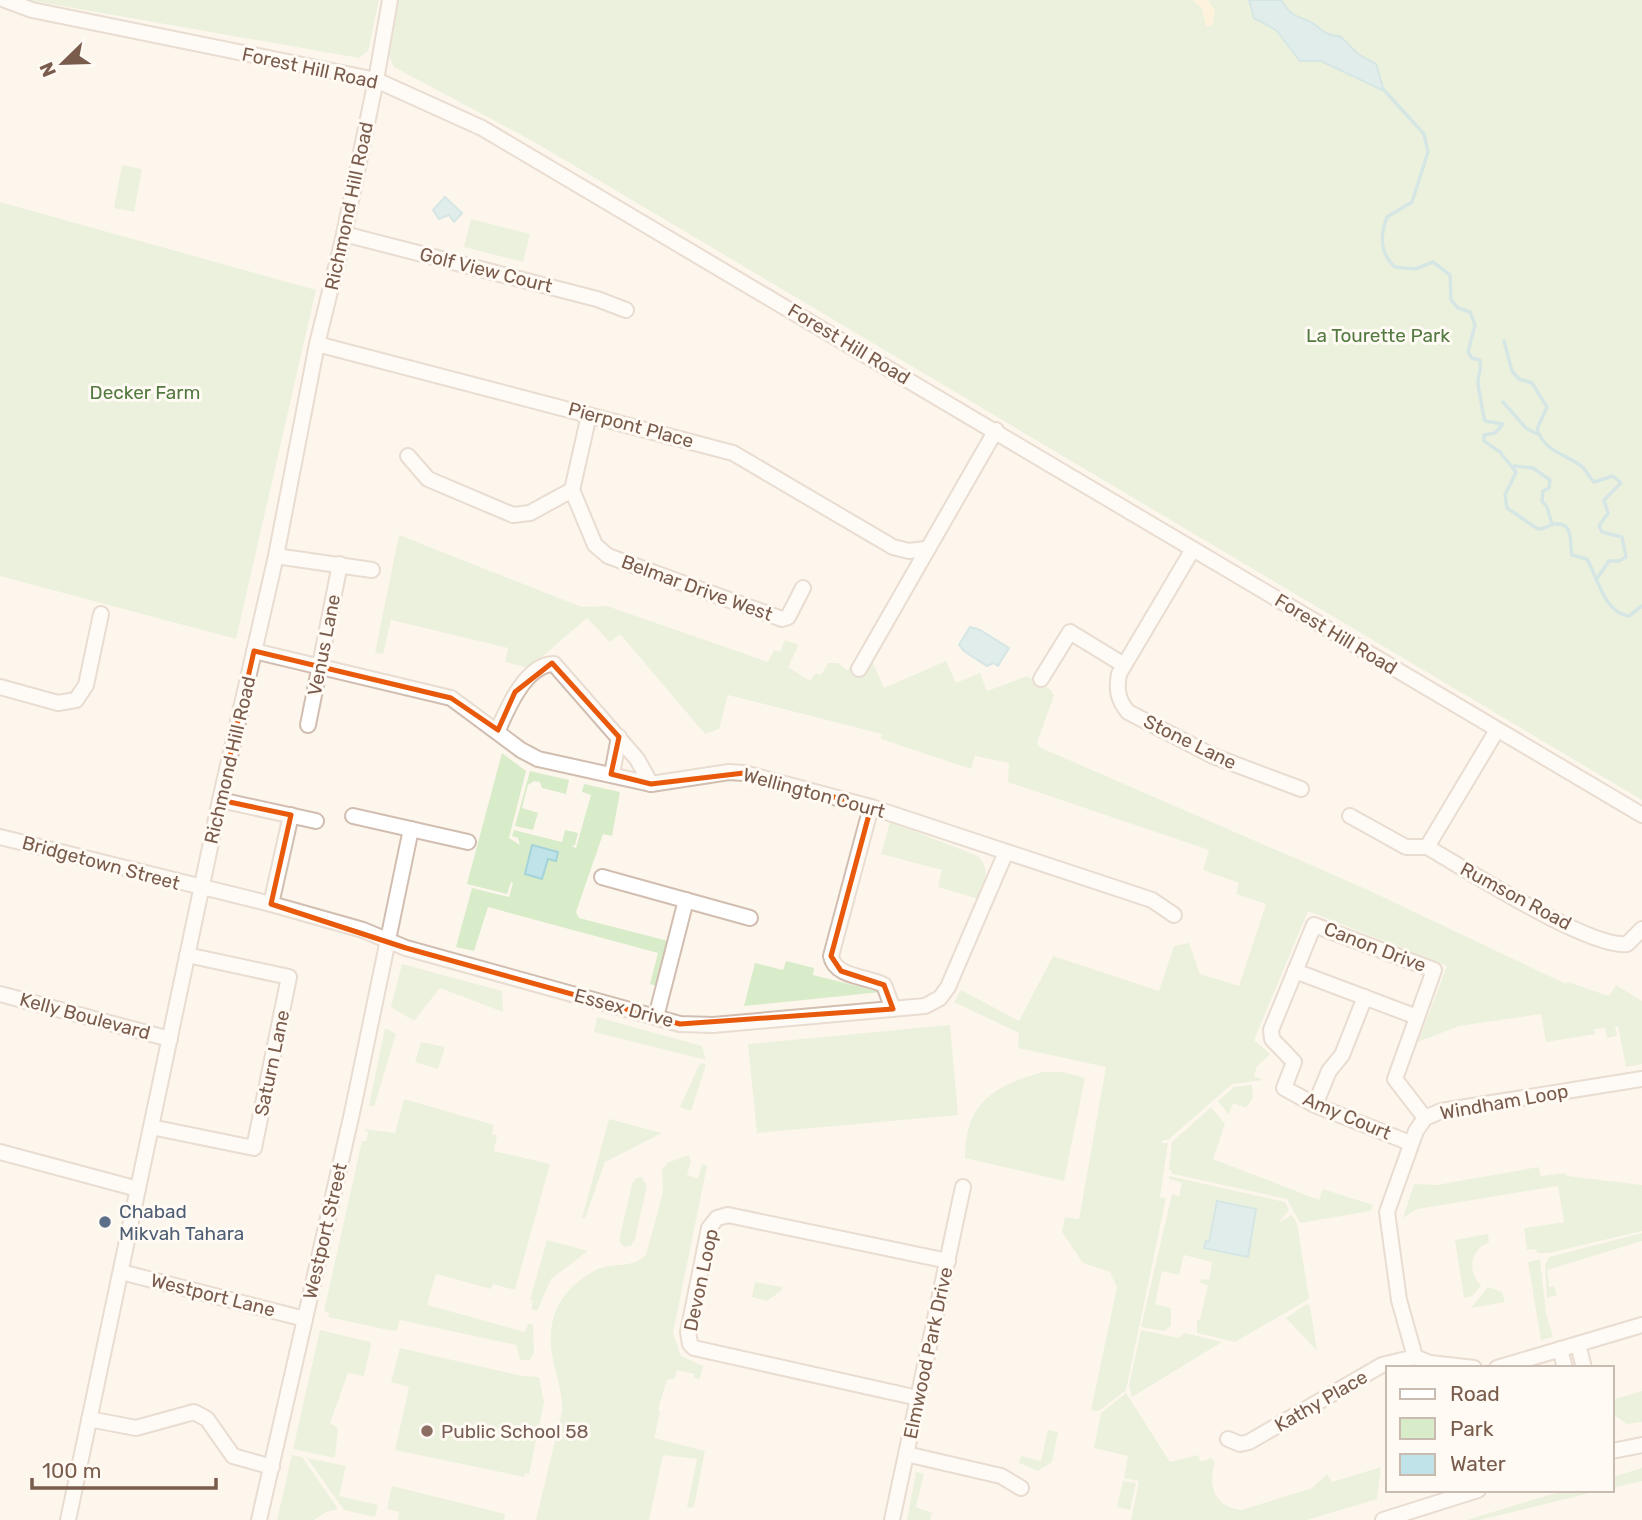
<svg xmlns="http://www.w3.org/2000/svg" width="1642" height="1520" font-family="Rubik,sans-serif">
<style>
.green{fill:#d8ecc9}
.sand{fill:#fcefc7}
.water{fill:#bfe3e8;stroke:#a5d3da;stroke-width:2}
.lines{fill:none;stroke-linecap:round;stroke-linejoin:round}
.stream{stroke:#a5d3da;stroke-width:3.5}
.minor-casing{stroke:#d1beb0;stroke-width:18}
.minor{stroke:#fff;stroke-width:14}
.marked{fill:none;stroke:#e8590c;stroke-width:5;stroke-linejoin:round}
.service-dot{fill:#5c6f8a;stroke:#fffaf3;stroke-width:2.5}
.education-dot{fill:#8d6e63;stroke:#fffaf3;stroke-width:2.5}
.labels{text-anchor:middle;dominant-baseline:central;stroke-width:6;stroke-linejoin:round;paint-order:stroke}
.street-label{font-size:19px;fill:#7a5c4d;stroke:#fffaf3}
.park-label{font-size:19px;fill:#537a41;stroke:#fffaf3}
.service-label{font-size:19px;fill:#4e5e75;stroke:#fffaf3;text-anchor:start}
.education-label{font-size:19px;fill:#785e54;stroke:#fffaf3;text-anchor:start}
</style>
<rect width="100%" height="100%" fill="#fdf6ec"/>
<g class="green">
<path d="M28,0H379L368,51L359,58Z"/>
<path d="M399,0H1642V800L536,143L394,67L389,56Z"/>
<path d="M122,165L142,169L134,212L114,208Z"/>
<path d="M0,202L316,290L236,639L0,576Z"/>
<path d="M471,219L530,234L523,262L464,247Z"/>
<path d="M399,535L582,607L607,606L768,662L774,650L780,652L785,640L799,645L788,667L810,681L816,673L821,675L828,663H838L847,670L852,666L861,673L871,658L884,688L946,661L956,683L980,673L987,691L1027,676L1051,690L1054,696L1037,742L1039,747L1366,889L1566,984L1568,982L1609,996L1616,985L1642,1001V1064L1626,1067L1618,1026H1615L1617,1036L1607,1038L1605,1028L1594,1029L1595,1034L1546,1042L1541,1014L1459,1026L1418,1042L1447,966L1308,911L1254,1040L1270,1054L1257,1066L1254,1076L1263,1080L1232,1084L1168,1140H1162V1143H1168L1160,1197L1166,1198L1126,1390L1099,1411L1091,1410L1117,1287L1110,1272L1083,1263L1062,1232L1065,1217L1079,1219L1106,1067L1018,1048L1019,1033L954,1002L961,990L1019,1021L1053,956L1159,991L1174,946L1189,943L1200,974L1239,986L1266,904L1236,894L1239,883L1203,870L1209,850L1008,782L1009,763L975,756L971,769L881,739L882,734L728,695L719,729L705,734L620,634L610,642L587,618L529,668L505,662L508,648L391,620L383,654L375,653Z"/>
<path d="M502,753L526,771L509,838L520,845L518,838L512,836L514,830L562,842L565,830L578,833L575,845L571,846L576,848L591,795L582,792L584,784L620,792L612,836L603,834L576,912L579,918L668,941L656,986L650,984L658,953L488,907L474,951L456,947L472,888L509,897L513,883L511,882L507,894L467,884Z"/>
<path d="M530,771L569,780L566,794L542,788L540,782L534,781L528,785L522,808L538,813L533,830L515,826Z"/>
<path d="M890,822L978,856C991,870 985,883 978,899L938,887L942,870L881,854Z"/>
<path d="M786,961L814,968L813,975L881,992L744,1006L755,963L783,970Z"/>
<path d="M402,964L502,991L503,1012L440,988L414,1021L391,1007Z"/>
<path d="M597,1017L702,1046L706,1060L594,1032Z"/>
<path d="M950,1025L958,1115L757,1133L748,1044Z"/>
<path d="M385,1028L396,1034L374,1107L369,1105Z"/>
<path d="M421,1042L445,1047L438,1069L415,1062Z"/>
<path d="M700,1063L705,1064V1068L691,1111L680,1107Z"/>
<path d="M1043,1072H1063L1085,1078L1064,1181L965,1158C965,1103 993,1086 1043,1072Z"/>
<path d="M1252,1085L1253,1098L1246,1108L1233,1103L1229,1115L1218,1101L1234,1087Z"/>
<path d="M404,1099L494,1125L492,1134L497,1135L494,1151L550,1164L515,1290L493,1284L491,1289L436,1274L427,1305L525,1332L528,1324H533L534,1352L530,1360H520L516,1345L400,1320L397,1330L393,1331L328,1317L329,1313L324,1311L362,1141H366L368,1133L364,1129L395,1133Z"/>
<path d="M1211,1107L1225,1124L1213,1159L1319,1200L1323,1189L1373,1205L1371,1211L1300,1223L1287,1199L1173,1174L1169,1169L1172,1142Z"/>
<path d="M609,1119L662,1133L605,1162L585,1218H582Z"/>
<path d="M688,1155L691,1161L687,1175L698,1179L702,1164L707,1166L673,1333L681,1356L703,1366L700,1379L694,1378V1374L677,1370L675,1378L667,1380L658,1409L660,1412L654,1438L705,1451L694,1507L687,1508L697,1459L663,1455L649,1520H536L562,1412C563,1391 555,1374 552,1354C546,1315 562,1288 596,1270C613,1261 631,1270 646,1255L663,1192L662,1170L667,1163Z"/>
<path d="M1538,1167L1541,1176L1565,1173L1567,1176L1642,1185V1231L1549,1253H1537L1536,1249L1527,1250L1524,1228L1564,1222L1558,1186L1417,1209L1403,1218L1414,1184L1437,1185Z"/>
<path d="M1169,1176L1285,1202L1289,1210L1278,1223L1292,1215L1297,1223L1309,1299L1235,1342L1197,1333V1320H1200L1208,1285L1200,1283L1201,1279L1209,1280L1212,1262L1184,1255L1179,1275L1162,1271L1155,1304L1171,1308V1326L1164,1331L1141,1327L1172,1194L1179,1196L1182,1183L1169,1179Z"/>
<path d="M642,1177L647,1186L635,1239L631,1246L625,1247L620,1243V1236L632,1184L636,1178Z"/>
<path d="M1642,1233V1241L1547,1270L1549,1287L1554,1286L1557,1295L1547,1298L1545,1265L1549,1257Z"/>
<path d="M1488,1234L1489,1242C1470,1250 1467,1272 1481,1286L1472,1296L1464,1298L1455,1240Z"/>
<path d="M547,1240L588,1251L551,1279L537,1311L531,1309L533,1301L530,1300Z"/>
<path d="M1540,1259L1546,1313L1553,1337L1541,1340L1528,1262Z"/>
<path d="M755,1282L782,1287V1290L767,1301L752,1297Z"/>
<path d="M1488,1287L1502,1292L1505,1302L1471,1308Z"/>
<path d="M1307,1304L1310,1306L1317,1351L1286,1318Z"/>
<path d="M320,1330L370,1342L371,1345L364,1376L348,1373L330,1423L338,1428L335,1458L293,1449Z"/>
<path d="M1141,1330L1179,1338L1184,1333L1222,1342L1132,1397L1129,1386Z"/>
<path d="M400,1348L522,1376L539,1377L544,1402L529,1474L525,1473L524,1477L395,1450L409,1387L391,1382Z"/>
<path d="M1642,1391V1422L1627,1424L1615,1416L1612,1400Z"/>
<path d="M1126,1393L1170,1462L1198,1455L1201,1462L1210,1458L1215,1461C1208,1484 1213,1507 1241,1510L1312,1488L1327,1474L1332,1482L1381,1467L1377,1499L1307,1520H1131L1139,1481L1124,1478L1128,1456L1094,1448L1101,1413Z"/>
<path d="M1048,1430L1058,1432L1052,1462L1038,1471L1019,1463L1021,1456L1041,1461Z"/>
<path d="M292,1455L302,1457L338,1509L326,1512L314,1520H277Z"/>
<path d="M307,1458L346,1466L339,1496L378,1505L375,1517L344,1510Z"/>
<path d="M1642,1468V1481L1612,1488V1477Z"/>
<path d="M916,1472L924,1474L916,1507L932,1513L930,1520H907Z"/>
<path d="M1123,1481L1136,1483L1130,1510L1117,1507Z"/>
<path d="M392,1486L505,1514L504,1520H398L399,1512L387,1509Z"/>
<path d="M1566,1490H1602L1480,1520H1466Z"/>
</g>
<path class="sand" d="M1192,0H1208L1215,11L1212,26H1206L1202,8Z"/>
<g class="water">
<path d="M1249,0H1281C1294,21 1299,14 1314,24C1323,31 1327,36 1340,36L1358,54L1376,64L1384,91L1321,61H1300L1276,30L1254,18Z"/>
<path d="M445,197L462,213L454,222L449,215L439,219L433,210Z"/>
<path d="M970,627L980,630L1009,648L998,666L993,663L987,666L964,651L959,645Z"/>
<path d="M532,845L558,852L556,861L548,859L542,879L525,874Z"/>
<path d="M1217,1201L1256,1209L1248,1257L1204,1248L1206,1241L1209,1242Z"/>
</g>
<g class="lines">
<g class="stream">
<path d="M1383,89L1424,134L1428,152L1412,202L1387,217C1380,235 1380,254 1395,267L1415,269L1433,262L1450,275L1451,300L1458,308L1470,312L1475,325L1468,352L1472,358L1480,360C1482,370 1478,374 1478,382C1478,386 1484,419 1485,421L1503,424L1495,433L1484,435V441L1500,452L1516,472L1505,495L1507,508L1538,529C1545,529 1548,525 1555,524C1575,522 1569,544 1572,555L1587,559C1597,576 1604,613 1629,616L1642,606"/>
<path d="M1504,341L1512,371L1519,379L1532,383L1547,407L1537,429C1545,452 1563,453 1580,465C1586,469 1589,477 1594,482L1613,476L1621,483L1604,500L1608,513L1599,526L1602,532L1622,537L1626,557L1619,561H1609L1596,580"/>
<path d="M1503,402L1526,428L1537,434"/>
<path d="M1514,466L1533,468L1550,480L1549,488L1543,491L1542,501L1547,507L1552,524"/>
</g>
<g class="minor-casing">
<g id="minor">
<path d="M5,0L32,10L376,80L482,128L1642,815"/>
<path d="M344,234L597,299L626,310"/>
<path d="M317,344L733,453L893,547L909,551L925,549"/>
<path d="M408,456L428,479L513,515L530,513L572,490L589,415"/>
<path d="M572,490L595,545L608,556L782,619L788,617L803,588"/>
<path d="M1193,549L1119,674C1116,690 1118,700 1128,712L1213,756L1301,789"/>
<path d="M276,556L372,570"/>
<path d="M254,651L451,698L521,750L538,759L651,784L729,772L744,773L871,807L1152,900L1174,915"/>
<path d="M859,669L996,430"/>
<path d="M1041,679L1070,632L1124,665"/>
<path d="M0,687L58,703L76,700L86,685L101,614"/>
<path d="M308,725L340,564"/>
<path d="M498,730C507,709 526,664 554,664L637,759L651,784"/>
<path d="M612,774L619,737"/>
<path d="M220,800L316,821"/>
<path d="M871,807L831,956C835,978 868,976 884,985L893,1009"/>
<path d="M353,816L468,842"/>
<path d="M1350,816L1406,847H1427C1464,868 1590,949 1627,944L1642,929"/>
<path d="M0,837L271,904L363,930L406,948L680,1024L713,1025L925,1006L940,998L948,987L1006,852"/>
<path d="M1427,847L1497,730"/>
<path d="M602,877L750,918"/>
<path d="M271,904L291,815"/>
<path d="M1295,971L1417,1017"/>
<path d="M0,994L170,1039"/>
<path d="M656,1017L686,900"/>
<path d="M1315,1105L1329,1071L1342,1055L1365,997"/>
<path d="M151,1127L254,1148L289,977L187,955"/>
<path d="M1410,1143L1315,1105L1284,1088L1294,1062L1272,1039L1271,1030L1314,925L1434,970L1395,1079L1425,1118"/>
<path d="M0,1152L138,1189"/>
<path d="M121,1272L305,1319"/>
<path d="M1578,1344L1584,1368"/>
<path d="M1560,1349L1565,1368"/>
<path d="M1415,1357L1399,1300L1387,1212L1416,1131L1425,1118L1441,1111L1642,1079"/>
<path d="M1415,1357L1430,1363L1474,1368"/>
<path d="M1497,1368L1642,1325"/>
<path d="M918,1398L694,1348L690,1344L688,1332L709,1228L717,1218L728,1215L948,1261"/>
<path d="M89,1419L136,1428L194,1412L207,1419L233,1456L272,1467"/>
<path d="M1228,1439L1240,1444L1249,1442L1382,1365L1415,1357"/>
<path d="M1612,1451L1642,1445"/>
<path d="M906,1454L1001,1476L1021,1488"/>
<path d="M68,1520L220,800L276,556L317,344L343,239L376,80L390,0"/>
<path d="M259,1520L352,1113L411,829"/>
<path d="M892,1520L963,1187"/>
<path d="M1383,1520L1478,1490"/>
</g>
</g>
<use href="#minor" class="minor"/>
</g>
<path d="M0 0H1642V1520H0ZM254,651L451,698L498,730L515,692L552,663L619,737L611,774L651,784L744,773L871,807L831,956L841,971L884,985L893,1009L680,1024L406,948L271,904L291,815L220,800Z" fill="#fdf6ec" fill-opacity=".55" fill-rule="evenodd"/>
<path class="marked" d="M254,651L451,698L498,730L515,692L552,663L619,737L611,774L651,784L744,773L871,807L831,956L841,971L884,985L893,1009L680,1024L406,948L271,904L291,815L220,800Z"/>
<circle class="service-dot" cx="105" cy="1222" r="7"/>
<circle class="education-dot" cx="427" cy="1431" r="7"/>
<g class="labels">
<g class="street-label">
<text transform="translate(310 68) rotate(12)">Forest Hill Road</text>
<text transform="translate(349 206) rotate(-78)">Richmond Hill Road</text>
<text transform="translate(486 270) rotate(14)">Golf View Court</text>
<text transform="translate(849 344) rotate(31)">Forest Hill Road</text>
<text transform="translate(631 425) rotate(15)">Pierpont Place</text>
<text transform="translate(697 588) rotate(20)">Belmar Drive West</text>
<text transform="translate(1336 634) rotate(31)">Forest Hill Road</text>
<text transform="translate(324 645) rotate(-79)">Venus Lane</text>
<text transform="translate(1190 742) rotate(26)">Stone Lane</text>
<text transform="translate(230 760) rotate(-77)">Richmond Hill Road</text>
<text transform="translate(814 793) rotate(15)">Wellington Court</text>
<text transform="translate(101 863) rotate(15)">Bridgetown Street</text>
<text transform="translate(1516 896) rotate(28)">Rumson Road</text>
<text transform="translate(1375 947) rotate(21)">Canon Drive</text>
<text transform="translate(624 1008) rotate(15)">Essex Drive</text>
<text transform="translate(85 1016) rotate(15)">Kelly Boulevard</text>
<text transform="translate(272 1063) rotate(-78)">Saturn Lane</text>
<text transform="translate(1504 1102) rotate(-10)">Windham Loop</text>
<text transform="translate(1347 1116) rotate(23)">Amy Court</text>
<text transform="translate(325 1231) rotate(-77)">Westport Street</text>
<text transform="translate(701 1280) rotate(-78)">Devon Loop</text>
<text transform="translate(213 1295) rotate(14)">Westport Lane</text>
<text transform="translate(928 1353) rotate(-78)">Elmwood Park Drive</text>
<text transform="translate(1321 1401) rotate(-30)">Kathy Place</text>
</g>
<g class="park-label">
<text x="1378" y="335">La Tourette Park</text>
<text x="145" y="392">Decker Farm</text>
</g>
<g class="service-label">
<text x="119" y="1211">Chabad<tspan x="119" dy="22">Mikvah Tahara</tspan></text>
</g>
<g class="education-label">
<text x="441" y="1431">Public School 58</text>
</g>
</g>
<rect x="1386" y="1366" width="228" height="126" fill="#fffaf3" stroke="#cabbb1" stroke-width="2"/>
<rect x="1400" y="1389" width="35" height="10" fill="#ffffff" stroke="#cabbb1" stroke-width="2"/>
<text x="1450" y="1401" font-size="21" fill="#7a5c4d">Road</text>
<rect x="1400" y="1418" width="35" height="21" fill="#d8ecc9" stroke="#cabbb1" stroke-width="2"/>
<text x="1450" y="1436" font-size="21" fill="#7a5c4d">Park</text>
<rect x="1400" y="1454" width="35" height="21" fill="#bfe3e8" stroke="#cabbb1" stroke-width="2"/>
<text x="1450" y="1471" font-size="21" fill="#7a5c4d">Water</text>
<g transform="translate(63 63) rotate(247)" stroke="#fffaf3" stroke-width="5" paint-order="stroke">
<path d="M0-5L12 26L0 18L-12 26Z" fill="#7a5c4d"/>
<text y="-10" font-size="19" font-weight="bold" text-anchor="middle" fill="#7a5c4d">N</text>
</g>
<path d="M32 1478v10h184v-10" fill="none" stroke="#7a5c4d" stroke-width="3.5"/>
<text x="42" y="1478" font-size="21" fill="#7a5c4d" stroke="#fffaf3" stroke-width="5" paint-order="stroke">100 m</text>
</svg>
